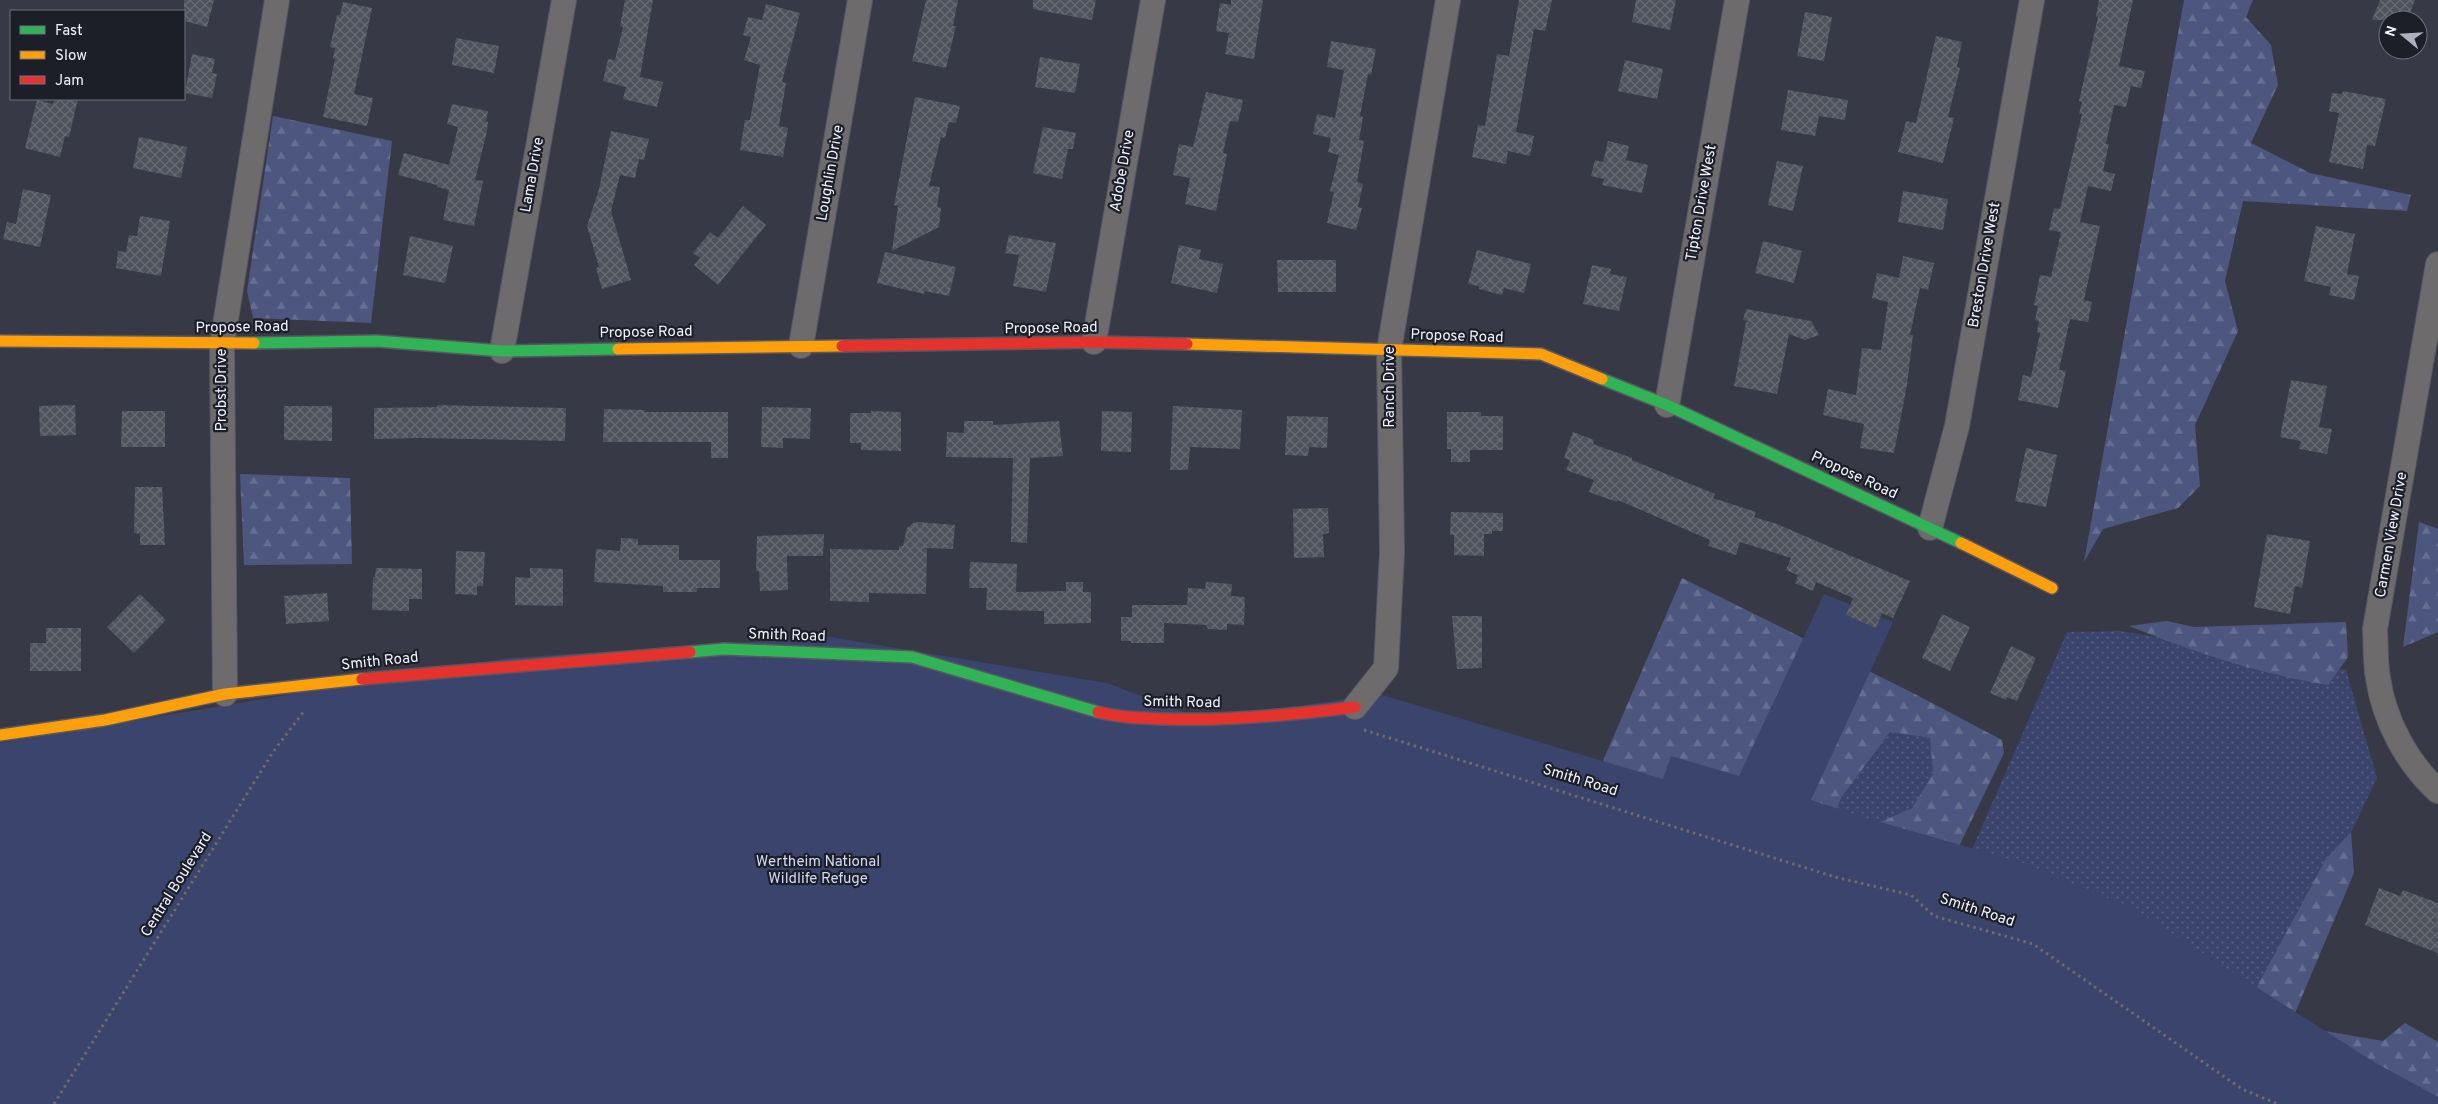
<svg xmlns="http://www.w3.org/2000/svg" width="2438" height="1104" font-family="Overpass,sans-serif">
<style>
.grass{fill:url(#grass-dots)}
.forest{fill:url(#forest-firs);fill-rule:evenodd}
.park{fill:#3b446c}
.building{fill:url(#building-cross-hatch)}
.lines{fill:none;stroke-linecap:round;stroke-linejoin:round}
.street-casing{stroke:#565862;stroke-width:26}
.fast-casing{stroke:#565862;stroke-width:14}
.slow-casing{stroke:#565862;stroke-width:14}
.jam-casing{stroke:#565862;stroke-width:14}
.path{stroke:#6c6a6d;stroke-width:3;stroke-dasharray:2.5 4;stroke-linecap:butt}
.street{stroke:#6e6b6d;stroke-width:24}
.fast{stroke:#30b455;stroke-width:11}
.slow{stroke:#ff9f0a;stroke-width:11}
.jam{stroke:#e5322d;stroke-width:11}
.labels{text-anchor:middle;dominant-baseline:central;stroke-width:4.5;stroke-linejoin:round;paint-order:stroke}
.street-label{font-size:15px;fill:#f0f3fe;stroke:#1c1e28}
.park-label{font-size:15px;fill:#d1d9f7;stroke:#1c1e28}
</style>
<defs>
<pattern id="grass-dots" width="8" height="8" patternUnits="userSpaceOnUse" patternTransform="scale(1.25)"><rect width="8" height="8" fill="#3b446c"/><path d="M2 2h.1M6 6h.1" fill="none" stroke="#585f82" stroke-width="1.8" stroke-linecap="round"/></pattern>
<pattern id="forest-firs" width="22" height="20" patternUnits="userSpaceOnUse" patternTransform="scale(1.25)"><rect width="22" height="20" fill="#4c567f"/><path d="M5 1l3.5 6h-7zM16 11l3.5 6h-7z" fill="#666f92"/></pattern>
<pattern id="building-cross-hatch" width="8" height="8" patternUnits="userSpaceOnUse" patternTransform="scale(1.25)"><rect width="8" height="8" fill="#4e525c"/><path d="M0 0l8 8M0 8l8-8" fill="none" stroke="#686b74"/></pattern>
</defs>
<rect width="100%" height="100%" fill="#373a46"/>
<g class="grass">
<path d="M2121,631L2346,670L2377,778L2251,1043L1960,877L2067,632Z"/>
<path d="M1890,732L1930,738L1933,774L1912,808L1857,832L1830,830L1841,798Z"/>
</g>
<g class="forest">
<path d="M2184,0H2253L2246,17L2271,45L2278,85L2251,143L2310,173L2411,195L2407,211L2243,201L2225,281L2238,331L2195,425L2200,486L2178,508L2103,529L2084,562Z"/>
<path d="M273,116L392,141L371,323L253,318L247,291Z"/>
<path d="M240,474L350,478L352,564L244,565Z"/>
<path d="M2419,522L2438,529V632L2403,647Z"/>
<path d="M1682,578L1911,692L2002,740L2004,753L1937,892L1599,770ZM1890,732L1930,738L1933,774L1912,808L1857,832L1830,830L1841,798Z"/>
<path d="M2167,621L2194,627L2346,622L2348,657L2328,685C2259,674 2194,652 2129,626Z"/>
<path d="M2351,832L2354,873L2290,1025L2383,1041L2405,1023L2438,1042V1104L2245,1009L2326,859Z"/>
</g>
<path class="park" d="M1824,594L1893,622L1811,800L1866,818L2020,862L2132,908L2374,1062L2438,1097V1104H0V743L509,658L830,637L1107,683L1204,720L1379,694L1663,779L1671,756L1739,776Z"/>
<g class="building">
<path d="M184,0H214L207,27L184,21Z"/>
<path d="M625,0H653L640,77L663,82L657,107L623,99L626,87L603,81L608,59L615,60L623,27L620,26Z"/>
<path d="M926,0H958L953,26H956L946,68L912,61Z"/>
<path d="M1033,0H1096L1092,20L1033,9Z"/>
<path d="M1231,0H1263L1254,59L1225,54L1229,33L1216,31L1220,3L1231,5Z"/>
<path d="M1519,0H1552L1545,31L1534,29L1516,132L1534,136L1530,156L1508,151L1506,164L1472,157L1478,125L1485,126L1497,54L1509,56Z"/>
<path d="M1636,0H1676L1670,30L1632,22Z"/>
<path d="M2099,0H2133L2119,66L2145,71L2141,88L2131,86L2126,107L2114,105L2106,144H2109L2103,171L2115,174L2111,191L2088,186L2080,222L2100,226L2084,300L2092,302L2088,322L2070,319L2059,370L2066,371L2058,408L2018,400L2023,375L2031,377L2040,333L2037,332L2039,321L2035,320L2038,306L2034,305L2040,275L2051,277L2061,232L2049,230L2054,208L2060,209L2082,114H2079L2082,102L2079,101L2098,17L2096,16Z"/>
<path d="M2380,0H2415L2407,20H2372Z"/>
<path d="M343,2L372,8L354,94L373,98L367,126L323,117L335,59L333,58L335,48L330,47L337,15H340Z"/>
<path d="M766,4L800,13L782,82L786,83L779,126L788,128L783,157L740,150L745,120H750L760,65L744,60L751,37L743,35L748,17L762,20Z"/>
<path d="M1805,12L1832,17L1824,61L1797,56Z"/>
<path d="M1936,36L1962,42L1957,67L1960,68L1948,117L1954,118L1943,163L1898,152L1906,121L1916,123Z"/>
<path d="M456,38L499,46L494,73L452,65Z"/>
<path d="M1331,41L1376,49L1371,75L1368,74L1360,116L1363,117L1359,140L1364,141L1357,182L1363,184L1358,207L1362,208L1356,230L1327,223L1334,192L1330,191L1339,155L1328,152L1331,138L1313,134L1317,114L1335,118L1344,70L1327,67Z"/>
<path d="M192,54L215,59L212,73L217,74L212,98L185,93Z"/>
<path d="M1040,57L1080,64L1075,93L1035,87Z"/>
<path d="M1625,60L1663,69L1657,99L1618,91Z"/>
<path d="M1788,90L1848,100L1845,120L1819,116L1815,136L1781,130Z"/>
<path d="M2343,91L2386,99L2375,146L2367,145L2363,169L2329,162L2339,113L2329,111L2332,93L2342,94Z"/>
<path d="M1206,92L1243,100L1238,122L1230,121L1223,153L1227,154L1216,211L1185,204L1190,178L1173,175L1179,144L1193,147Z"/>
<path d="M915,97L960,106L956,123L949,122L945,138L941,137L929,186L940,187L937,207L941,208L939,227L892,251L898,206L894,205Z"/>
<path d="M55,99H78L69,137L65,136L60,157L25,148L37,100L53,104Z"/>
<path d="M452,104L488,111L486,121L488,122L487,131L475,180L483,181L474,226L443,220L449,190L437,187V185L398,175L404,153L449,165L458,127L447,124Z"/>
<path d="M1043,127L1076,133L1073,149H1068L1062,179L1033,173Z"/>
<path d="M611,131L649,139L644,160L639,159L635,178L620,175L611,211L631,280L602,289L596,268L599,267L587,226L599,189Z"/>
<path d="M139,137L187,147L181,178L133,168Z"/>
<path d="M1608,141L1629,146L1626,160L1648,165L1642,193L1602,185L1604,179L1591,176L1595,160L1603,162Z"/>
<path d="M1777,161L1803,166L1793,211L1768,205Z"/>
<path d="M23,189L51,195L40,247L3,239L7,222L16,224Z"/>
<path d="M1903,191L1948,199L1943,230L1898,222Z"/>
<path d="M743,206L766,225L718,285L694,265L700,258L693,253L710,232L718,238Z"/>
<path d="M140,216L170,221L161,276L116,268L118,251L126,252L129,235L137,236Z"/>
<path d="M2316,226L2355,234L2347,274L2359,276L2354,300L2329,295L2331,287L2304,281Z"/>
<path d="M1009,235L1056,243L1046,292L1013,286L1019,255L1005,253Z"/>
<path d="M410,236L453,246L445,283L403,275Z"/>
<path d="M1763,241L1802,251L1794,283L1755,273Z"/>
<path d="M1179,245L1201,250L1199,259L1223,264L1217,293L1171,283Z"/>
<path d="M1477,250L1531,264L1524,293L1504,288L1502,295L1479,289V286L1468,284Z"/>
<path d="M885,252L956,267L949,296L925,291L924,294L877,283Z"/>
<path d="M1903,256L1934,263L1928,290L1920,288L1910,335H1913L1907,385L1894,453L1860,448L1864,424L1823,415L1828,389L1856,395L1862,348L1881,350L1888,302L1872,298L1877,273L1899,278Z"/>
<path d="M1277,260H1336V292H1278Z"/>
<path d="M1592,265L1611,269L1610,274L1627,277L1619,311L1583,304Z"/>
<path d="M1746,309L1811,321L1819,335L1805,340L1789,334L1777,394L1734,386L1746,322L1753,323L1743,320Z"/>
<path d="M2291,380L2327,386L2319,427L2332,429L2327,454L2299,449L2301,441L2280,437Z"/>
<path d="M75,405L76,435L40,436L39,406Z"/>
<path d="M437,405L566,408L565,441L420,438L374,439V408L437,407Z"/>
<path d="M284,406H332V441L284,440Z"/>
<path d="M1173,406L1242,410L1240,449L1190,447L1188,470H1170Z"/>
<path d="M762,407L811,408L810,439L783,438V448L761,447Z"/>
<path d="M604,409L645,410V412H728V458H711V442H603Z"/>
<path d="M122,411H165V447H121Z"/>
<path d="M871,411L901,412V451L861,450V443H850V413H871Z"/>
<path d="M1102,411L1132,412L1131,452L1101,451Z"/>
<path d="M1447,412H1481V416H1503V450H1470V462H1451V449H1447Z"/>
<path d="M1287,416L1328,417L1327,448L1309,447L1308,456L1285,455Z"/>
<path d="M964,421H993V425L1059,421L1063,456L1030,458L1027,543L1011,542L1013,458L946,457L947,432L964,433Z"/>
<path d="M1573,432L1594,440L1593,444L1632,458V460L1715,494L1713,498L1756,512L1754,517L1777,524L1910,581L1893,618L1882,613L1876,628L1846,615L1853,598L1816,582L1813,591L1795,583L1798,575L1786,570L1791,558L1740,542L1736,555L1708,546L1710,540L1618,500L1617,502L1589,492L1594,480L1566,470L1570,460L1564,458Z"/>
<path d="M2026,448L2057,455L2046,507L2015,501Z"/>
<path d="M135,487H162L165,545H140V534L134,533Z"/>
<path d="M1328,508L1329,533L1323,534L1324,557L1294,558L1293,509Z"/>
<path d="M1451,512L1503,513V531H1492V534H1484V556L1454,555V535H1450Z"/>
<path d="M919,522L955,525L953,549L927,548L926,594L869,593V602L830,601V549L899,550V546H903L907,528L913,523Z"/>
<path d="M824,534L823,556H787L788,590L760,591L759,571H756L757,536Z"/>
<path d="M2267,534L2310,541L2302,588L2295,586L2290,614L2254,607Z"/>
<path d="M621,538L638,539V545H679V560H720V588H697V592H663V586L594,582L596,549L620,551Z"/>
<path d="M456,551L485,552L483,586H477V595L455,594Z"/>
<path d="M970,562L1017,564L1016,592L1066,591V582H1083V592H1091V623L1044,624V611L986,610L987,588H969Z"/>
<path d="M376,568L422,569V599H409V611L372,610L373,577H375Z"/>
<path d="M530,568L563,569V606L515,605V577L530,578Z"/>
<path d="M1206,582L1232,584L1231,596L1245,597L1244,625L1227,624V630L1208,629L1206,625L1164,623V643H1131V641H1121V617H1132V605H1187L1188,588L1205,589Z"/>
<path d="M327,593L329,621L286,624L284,596Z"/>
<path d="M140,594L166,620L134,653L107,627Z"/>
<path d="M1942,614L1970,627L1950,671L1922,658Z"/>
<path d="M1452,616H1482V668L1457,669Z"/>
<path d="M46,628H81V671H30V643H46Z"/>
<path d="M2011,646L2036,658L2017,701L2007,697L2006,700L1990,693Z"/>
<path d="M2379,888L2400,896L2403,890L2438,903V953L2365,925Z"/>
</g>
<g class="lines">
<g class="street-casing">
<g id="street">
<path d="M2438,264L2375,629C2376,645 2375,662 2378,678C2384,720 2407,763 2438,791"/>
<path d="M1094,342L1153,0"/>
<path d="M801,346L860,0"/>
<path d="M502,351L564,0"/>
<path d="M1667,405L1737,0"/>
<path d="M1930,528L1957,426L2032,0"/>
<path d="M225,694L222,344L277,0"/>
<path d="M1355,707L1386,668L1392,552L1389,350L1448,0"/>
</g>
</g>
<g class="fast-casing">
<g id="fast">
<path d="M254,343L377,341L502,351L618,349"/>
<path d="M1602,379L1667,405L1961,543"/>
<path d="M690,652L724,649L912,657L1098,712"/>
</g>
</g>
<g class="slow-casing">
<g id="slow">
<path d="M0,341L254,343"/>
<path d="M1187,344L1541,354L1602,379"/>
<path d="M618,349L842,346"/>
<path d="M1961,543L2052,588"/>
<path d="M0,735L105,720L225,694L362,679"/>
</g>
</g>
<g class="jam-casing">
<g id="jam">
<path d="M842,346L1094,342L1187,344"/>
<path d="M362,679L690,652"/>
<path d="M1098,712C1121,718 1143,718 1167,719C1230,721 1292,715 1355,707"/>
</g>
</g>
<g class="path">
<path d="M1364,730L1835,877L1911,895L1934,916L2033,944L2242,1089L2278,1104"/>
<path d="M54,1104L273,752L305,710"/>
</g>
<use href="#street" class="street"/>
<use href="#fast" class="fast"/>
<use href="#slow" class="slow"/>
<use href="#jam" class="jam"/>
</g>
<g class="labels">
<g class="street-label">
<text transform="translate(1123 171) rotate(-80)">Adobe Drive</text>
<text transform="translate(831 173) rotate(-80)">Loughlin Drive</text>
<text transform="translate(533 175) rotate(-80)">Lama Drive</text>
<text transform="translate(1702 203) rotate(-80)">Tipton Drive West</text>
<text transform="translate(1985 265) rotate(-80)">Breston Drive West</text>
<text transform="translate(242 328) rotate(-1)">Propose Road</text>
<text transform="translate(1051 329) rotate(-1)">Propose Road</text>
<text transform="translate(646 333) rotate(-1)">Propose Road</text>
<text transform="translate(1457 337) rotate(2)">Propose Road</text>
<text transform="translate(1390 387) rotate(-90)">Ranch Drive</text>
<text transform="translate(222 390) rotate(-90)">Probst Drive</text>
<text transform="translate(1854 476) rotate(25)">Propose Road</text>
<text transform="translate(2392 535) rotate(-80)">Carmen View Drive</text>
<text transform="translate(787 636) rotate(2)">Smith Road</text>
<text transform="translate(380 662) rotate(-6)">Smith Road</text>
<text transform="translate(1182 703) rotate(1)">Smith Road</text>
<text transform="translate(1580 781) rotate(17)">Smith Road</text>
<text transform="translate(177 885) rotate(-58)">Central Boulevard</text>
<text transform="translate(1977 911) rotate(18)">Smith Road</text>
</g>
<g class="park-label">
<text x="818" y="862">Wertheim National<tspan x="818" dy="17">Wildlife Refuge</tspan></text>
</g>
</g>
<rect x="10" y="10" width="175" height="90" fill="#1c1e28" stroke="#71737e"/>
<rect x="20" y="26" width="25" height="8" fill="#30b455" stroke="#71737e"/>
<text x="55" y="35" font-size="15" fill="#f0f3fe">Fast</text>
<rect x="20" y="51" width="25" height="8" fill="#ff9f0a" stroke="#71737e"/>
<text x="55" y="60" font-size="15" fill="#f0f3fe">Slow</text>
<rect x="20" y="76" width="25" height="8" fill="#e5322d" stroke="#71737e"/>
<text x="55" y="85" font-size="15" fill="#f0f3fe">Jam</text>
<g transform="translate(2403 35) rotate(288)"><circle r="24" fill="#1c1e28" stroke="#71737e"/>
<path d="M0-4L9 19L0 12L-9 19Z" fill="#afb2be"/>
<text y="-8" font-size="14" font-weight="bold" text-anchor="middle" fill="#f0f3fe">N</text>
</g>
</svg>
